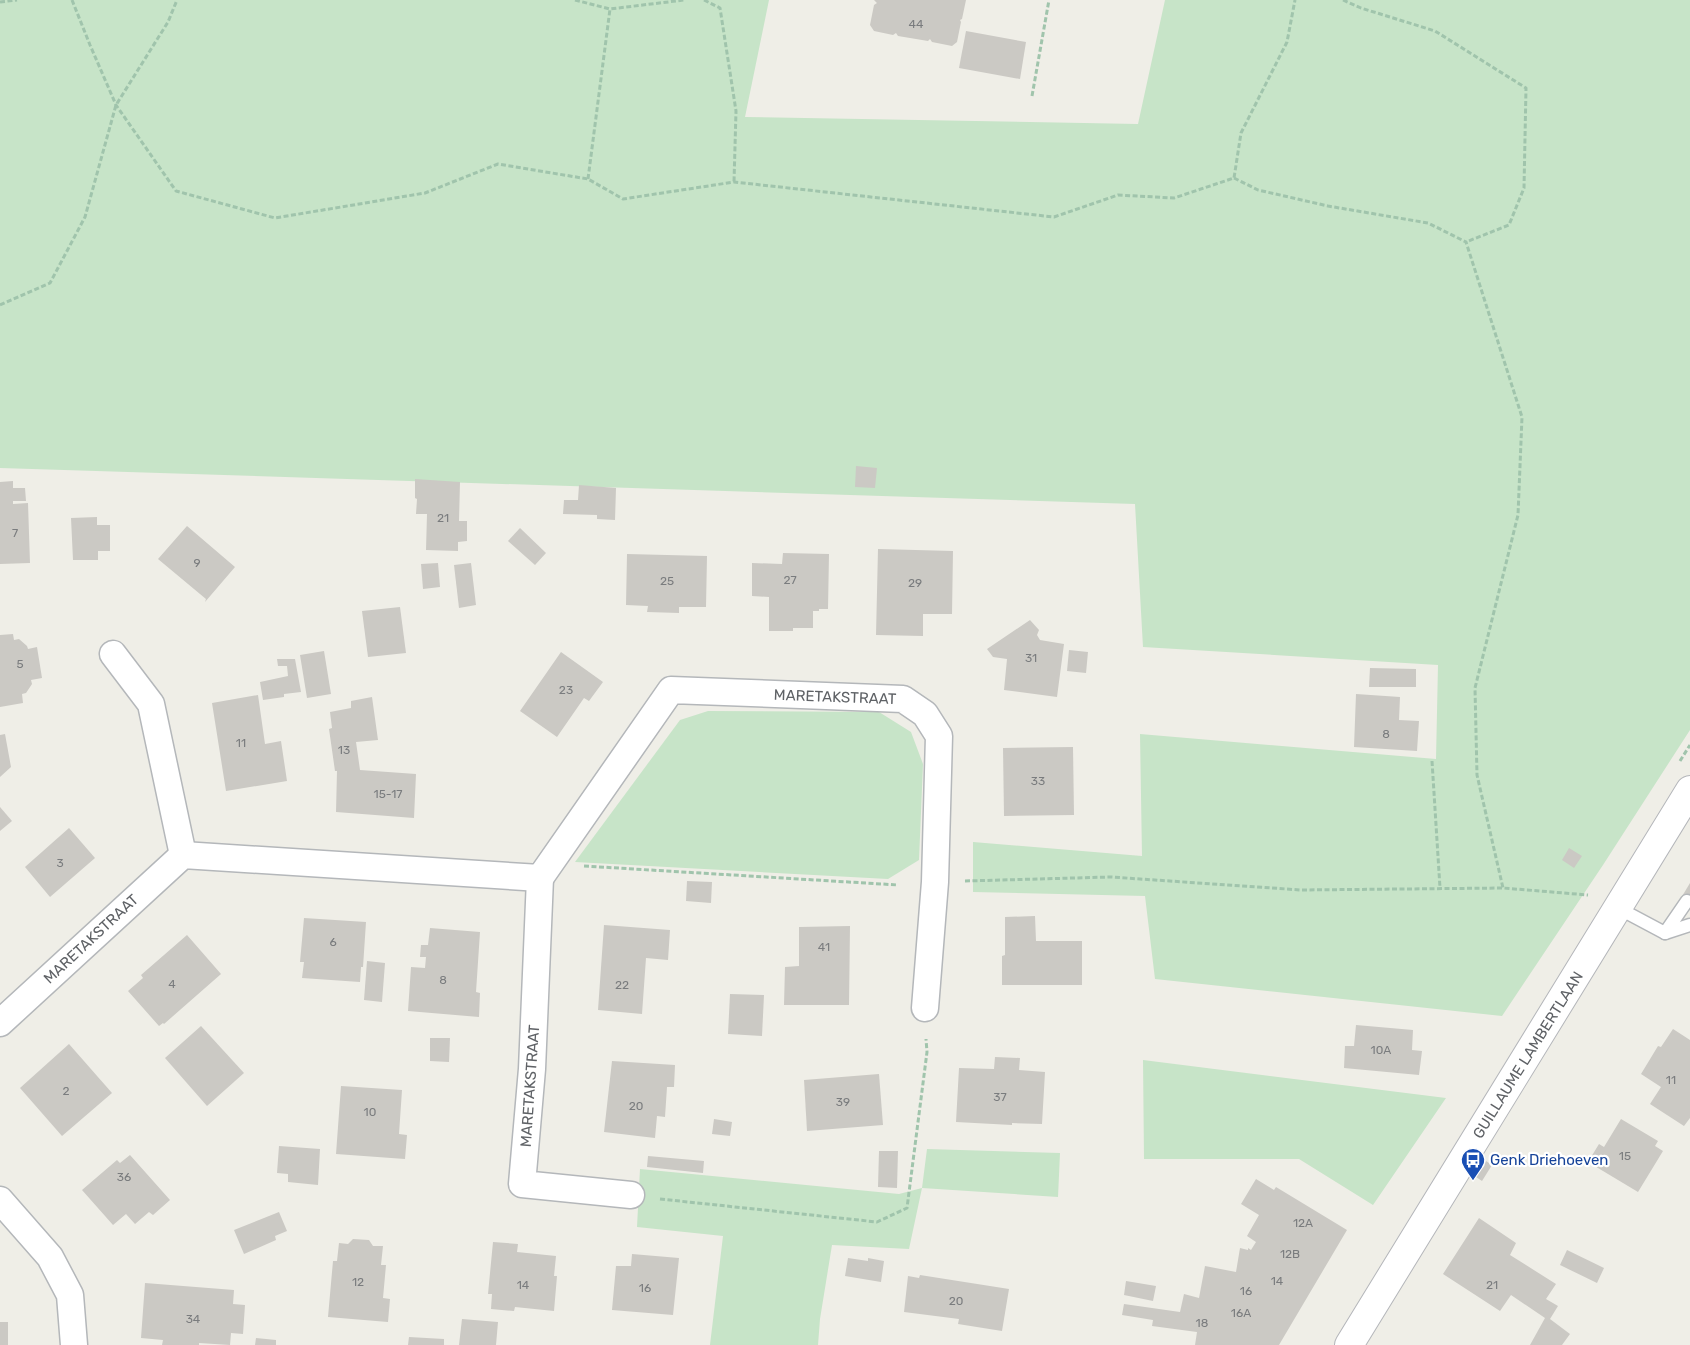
<svg xmlns="http://www.w3.org/2000/svg" width="1690" height="1345" font-family="Rubik,sans-serif">
<style>
.green{fill:#c7e4c8}
.building{fill:#cbc9c4}
.lines{fill:none;stroke-linecap:round;stroke-linejoin:round}
.lane-casing{stroke:#b4b7ba;stroke-width:15}
.street-casing{stroke:#b4b7ba;stroke-width:29}
.secondary-casing{stroke:#b4b6ba;stroke-width:30}
.path{stroke:#a0c4ac;stroke-width:3;stroke-dasharray:5 2.5;stroke-linecap:butt}
.lane{stroke:#fff;stroke-width:12}
.street{stroke:#fff;stroke-width:26}
.secondary{stroke:#fff;stroke-width:28}
.labels{text-anchor:middle;dominant-baseline:central;stroke-width:4.5;stroke-linejoin:round;paint-order:stroke}
.number-label{font-size:12px;fill:#7a7c7e}
.street-label{font-size:15px;fill:#5f6266;stroke:#fff}
.transit-label{font-size:15px;fill:#164399;stroke:#fff;text-anchor:start}
</style>
<rect width="100%" height="100%" fill="#efeee7"/>
<g class="green">
<path d="M0,0H769L745,117L1138,124L1165,0H1690V730L1603,865L1502,1016L1155,979L1145,896L973,892V842L1142,856L1140,734L1436,759L1438,665L1143,647L1135,504L0,468Z"/>
<path d="M708,711L879,712L911,732L923,764L919,860L888,879L575,862L680,720Z"/>
<path d="M1143,1060L1446,1098L1373,1205L1299,1159H1144Z"/>
<path d="M927,1149L1060,1153L1058,1197L922,1188L909,1249L832,1245L820,1319L818,1345H710L723,1236L637,1227L640,1169L899,1194L922,1188Z"/>
</g>
<g class="building">
<path d="M874,0H966L962,19L960,20L961,22L957,42L952,46L932,42L930,39L928,41L898,36L896,33L893,35L874,31L870,25L874,5L877,3Z"/>
<path d="M966,31L1026,42L1020,79L959,68Z"/>
<path d="M856,466L877,468L875,488L855,487Z"/>
<path d="M415,479L460,482L459,521H467V541L458,542V551L426,550L427,514H416L417,499L415,498Z"/>
<path d="M13,481V488H25L26,501H13V504L28,503L30,563L0,564V482Z"/>
<path d="M579,485L616,488L615,520L597,519V515L563,514L564,500H578Z"/>
<path d="M97,517V525H110V551H98V560H73L71,518Z"/>
<path d="M187,526L235,567L205,602L206,599L158,559Z"/>
<path d="M520,528L546,553L535,565L508,541Z"/>
<path d="M878,549L953,551L952,614H923V636L876,635Z"/>
<path d="M783,553L829,554L828,609H819V611H813V628H793V631H769V597L752,596V563L782,564Z"/>
<path d="M627,554L707,556L706,607H679V613L647,612L648,606L626,605Z"/>
<path d="M438,563L440,587L423,589L421,564Z"/>
<path d="M471,563L476,605L459,608L454,565Z"/>
<path d="M400,607L406,653L368,657L362,611Z"/>
<path d="M1030,620L1039,630L1037,635L1040,640L1064,644L1057,697L1004,690L1007,659L993,657L987,649Z"/>
<path d="M13,634L14,640L19,639L27,646L28,649L37,647L42,678L31,680L32,684L26,693L22,694L23,703L0,707V635Z"/>
<path d="M1069,650L1088,652L1086,673L1067,671Z"/>
<path d="M324,651L331,694L307,698L300,655Z"/>
<path d="M561,652L603,682L589,701L584,698L557,737L520,711Z"/>
<path d="M277,659H295L301,692L284,694V697L263,700L260,682L288,676L287,666H278Z"/>
<path d="M1370,668L1416,669V687H1369Z"/>
<path d="M1356,694L1400,697L1399,720L1419,721L1417,751L1354,747Z"/>
<path d="M258,695L265,744L281,741L287,781L226,791L212,703Z"/>
<path d="M372,697L378,740L356,742L360,770L416,774L414,818L336,812L337,771H335L329,729L332,728L330,712L351,708V701Z"/>
<path d="M5,734L11,767L0,777V735Z"/>
<path d="M1073,747L1074,815L1004,816L1003,748Z"/>
<path d="M0,807L12,821L0,831Z"/>
<path d="M69,828L95,858L50,897L25,867Z"/>
<path d="M1569,848L1582,856L1574,868L1562,860Z"/>
<path d="M687,881L712,882L711,903L686,901Z"/>
<path d="M1690,883V903L1681,898Z"/>
<path d="M1035,916L1036,941H1082V985H1002V956L1005,955V917Z"/>
<path d="M304,918L366,922L363,967H361L360,982L302,978L304,962H300Z"/>
<path d="M604,925L670,930L668,960L646,958L642,1014L598,1010Z"/>
<path d="M850,926L849,1005H784L785,967L799,966V927Z"/>
<path d="M430,928L480,932L476,992L480,993L479,1017L408,1011L411,967L425,968L426,957H420L421,945H428Z"/>
<path d="M187,935L221,974L164,1024L163,1023L159,1026L128,991L143,978L141,975Z"/>
<path d="M367,961L385,963L382,1002L364,1000Z"/>
<path d="M730,994L764,995L762,1036L728,1034Z"/>
<path d="M1356,1025L1413,1030L1412,1050L1422,1051L1419,1075L1344,1068L1345,1046H1354Z"/>
<path d="M201,1026L244,1073L207,1106L165,1058Z"/>
<path d="M1673,1029L1690,1040V1118L1684,1126L1650,1104L1661,1087L1641,1074L1658,1046L1661,1047Z"/>
<path d="M430,1038H450L449,1062L430,1061Z"/>
<path d="M69,1044L112,1093L62,1136L20,1088Z"/>
<path d="M995,1057L1020,1058L1019,1070L1045,1072L1042,1124L1012,1123V1125L956,1122L959,1068L994,1069Z"/>
<path d="M612,1061L675,1065L674,1087H667L665,1117L657,1116L655,1138L604,1132Z"/>
<path d="M879,1074L883,1125L807,1131L804,1080Z"/>
<path d="M341,1086L402,1090L399,1134L407,1135L405,1159L336,1154Z"/>
<path d="M714,1119L732,1122L730,1136L712,1134Z"/>
<path d="M1621,1119L1658,1141L1655,1146L1663,1151L1638,1192L1588,1162L1599,1144L1604,1147Z"/>
<path d="M279,1146L320,1149L318,1185L288,1182V1174L277,1173Z"/>
<path d="M879,1151H898L897,1188L878,1187Z"/>
<path d="M130,1155L170,1200L153,1215L149,1212L135,1224L126,1214L113,1225L82,1190L117,1160L120,1163Z"/>
<path d="M648,1156L704,1161L703,1173L647,1167Z"/>
<path d="M1486,1161L1492,1165L1482,1181L1476,1177Z"/>
<path d="M1256,1179L1274,1190L1276,1187L1347,1230L1279,1345H1195L1197,1332L1152,1326L1153,1320L1122,1315L1124,1304L1180,1312L1184,1294L1199,1298L1205,1266L1236,1272L1240,1248L1248,1250V1248L1251,1250L1256,1242L1247,1236L1259,1215L1241,1204Z"/>
<path d="M279,1212L287,1231L275,1236L276,1240L244,1254L234,1230Z"/>
<path d="M1479,1218L1516,1243L1510,1255L1556,1284L1546,1299L1558,1306L1550,1319L1570,1334L1562,1345H1530L1545,1318L1511,1295L1500,1311L1443,1274Z"/>
<path d="M353,1239L369,1240L373,1246H383L381,1265H386L383,1298L390,1299L388,1322L328,1317L333,1261H337L339,1243L348,1244Z"/>
<path d="M493,1242L518,1244L517,1252L556,1256L554,1276H557L554,1311L515,1307L514,1311L491,1309L492,1294H488Z"/>
<path d="M1567,1250L1604,1268L1597,1283L1560,1265Z"/>
<path d="M632,1254L679,1258L673,1315L612,1310L616,1266H631Z"/>
<path d="M848,1258L868,1261V1258L884,1261L881,1282L845,1276Z"/>
<path d="M920,1275L1009,1289L1002,1331L958,1324L959,1319L904,1312L908,1276L919,1278Z"/>
<path d="M1126,1281L1156,1286L1153,1301L1124,1295Z"/>
<path d="M145,1283L234,1290L233,1304L245,1305L243,1334L231,1333L230,1345L199,1343V1345H162L163,1340L141,1338Z"/>
<path d="M462,1319L498,1322L496,1345H459Z"/>
<rect x="0" y="1322" width="8" height="23"/>
<path d="M409,1337L444,1339V1345H408Z"/>
<path d="M256,1338L276,1340V1345H255Z"/>
</g>
<g class="lines">
<g class="lane-casing">
<g id="lane">
<path d="M1618,908L1665,933L1690,925"/>
<path d="M1665,933L1687,901"/>
</g>
</g>
<g class="street-casing">
<g id="street">
<path d="M113,654L151,704L183,855"/>
<path d="M540,878L532,1069L522,1184L631,1195"/>
<path d="M0,1023L183,855L540,878L671,690L903,699L925,714L939,736L935,882L925,1008"/>
<path d="M0,1200L50,1257L70,1295L74,1345"/>
</g>
</g>
<g class="secondary-casing">
<path id="secondary" d="M1349,1345L1690,790"/>
</g>
<g class="path">
<path d="M72,0L90,45L116,105L176,191L275,218L425,193L498,164L588,179L623,199L734,182L1054,217L1118,195L1174,198L1234,178L1241,133L1287,42L1295,0"/>
<path d="M575,0L610,9L684,0"/>
<path d="M704,0L720,8L736,111L734,182"/>
<path d="M1343,0L1361,8L1435,31L1526,88L1524,188L1509,225L1466,242"/>
<path d="M0,2L17,0"/>
<path d="M1032,96L1049,0"/>
<path d="M1234,178L1258,190L1328,206L1428,223L1466,242L1522,417L1518,515L1475,688L1477,775L1503,888"/>
<path d="M588,179L610,9"/>
<path d="M0,305L50,283L85,217L116,105L168,22L177,0"/>
<path d="M1432,761L1440,888"/>
<path d="M1680,761L1690,745"/>
<path d="M584,866L898,885"/>
<path d="M965,881L1111,877L1301,890L1503,888L1588,895"/>
<path d="M660,1199L877,1222L907,1208L927,1052L926,1039"/>
</g>
<use href="#lane" class="lane"/>
<use href="#street" class="street"/>
<use href="#secondary" class="secondary"/>
</g>
<defs>
<g id="bus-pin" transform="scale(1.25)"><path d="M0 17L-7.5 6A9.5 9.5 0 1 1 7.5 6Z" fill="#1a4fb4" stroke="#fff"/><path d="M-5-6H5V4H4V6H2V4H-2V6H-4V4H-5ZM-3.5-4V0h7V-4ZM-3.5 1.2v1.5H-2V1.2ZM2 1.2v1.5H3.5V1.2Z" fill="#fff"/></g>
</defs>
<g fill-rule="evenodd">
<use href="#bus-pin" x="1473" y="1160"/>
</g>
<g class="labels">
<g class="number-label">
<text x="916" y="24">44</text>
<text x="443" y="518">21</text>
<text x="15" y="533">7</text>
<text x="197" y="563">9</text>
<text x="790" y="580">27</text>
<text x="667" y="581">25</text>
<text x="915" y="583">29</text>
<text x="1031" y="658">31</text>
<text x="20" y="664">5</text>
<text x="566" y="690">23</text>
<text x="1386" y="734">8</text>
<text x="241" y="743">11</text>
<text x="344" y="750">13</text>
<text x="1038" y="781">33</text>
<text x="388" y="794">15-17</text>
<text x="60" y="863">3</text>
<text x="333" y="942">6</text>
<text x="824" y="947">41</text>
<text x="443" y="980">8</text>
<text x="172" y="984">4</text>
<text x="622" y="985">22</text>
<text x="1381" y="1050">10A</text>
<text x="1671" y="1080">11</text>
<text x="66" y="1091">2</text>
<text x="1000" y="1097">37</text>
<text x="843" y="1102">39</text>
<text x="636" y="1106">20</text>
<text x="370" y="1112">10</text>
<text x="1625" y="1156">15</text>
<text x="124" y="1177">36</text>
<text x="1303" y="1223">12A</text>
<text x="1290" y="1254">12B</text>
<text x="1277" y="1281">14</text>
<text x="358" y="1282">12</text>
<text x="523" y="1285">14</text>
<text x="1492" y="1285">21</text>
<text x="645" y="1288">16</text>
<text x="1246" y="1291">16</text>
<text x="956" y="1301">20</text>
<text x="1241" y="1313">16A</text>
<text x="193" y="1319">34</text>
<text x="1202" y="1323">18</text>
</g>
<g class="street-label">
<text transform="translate(835 697) rotate(2)">MARETAKSTRAAT</text>
<text transform="translate(91 939) rotate(-43)">MARETAKSTRAAT</text>
<text transform="translate(1528 1055) rotate(-58)">GUILLAUME LAMBERTLAAN</text>
<text transform="translate(530 1086) rotate(-86)">MARETAKSTRAAT</text>
</g>
<g class="transit-label">
<text x="1490" y="1160">Genk Driehoeven</text>
</g>
</g>
</svg>
